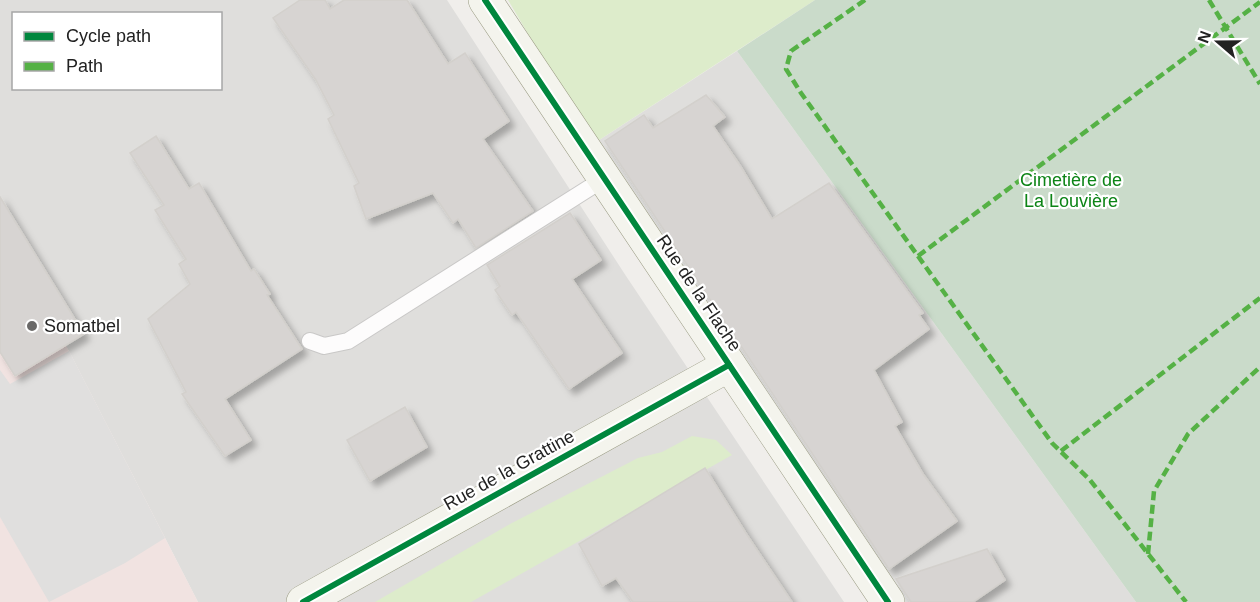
<svg xmlns="http://www.w3.org/2000/svg" width="1260" height="602" font-family="Helvetica,sans-serif">
<style>
.residential{fill:#dfdedc;fill-rule:evenodd}
.commercial{fill:#f1e3e1}
.grass{fill:#ddeccb}
.cemetery{fill:#cadbca}
.parking{fill:#e0dfde}
.building{fill:#d7d4d2;stroke:#d3d0cc;stroke-width:1.5;filter:url(#shadow)}
.lines{fill:none;stroke-linecap:round;stroke-linejoin:round}
.lane-casing{stroke:#c9c8c7;stroke-width:18}
.secondary-casing{stroke:#999a82;stroke-width:34}
.lane{stroke:#fdfcfc;stroke-width:16}
.secondary{stroke:#f4f4ed;stroke-width:33}
.quiet{stroke:#55b145;stroke-width:4.5;stroke-dasharray:9 4.5;stroke-linecap:butt}
.cycleway-casing{stroke:#fff;stroke-width:10}
.cycleway{stroke:#00873e;stroke-width:6}
.poi-dot{fill:#6a6968;stroke:#fff;stroke-width:2}
.labels{text-anchor:middle;dominant-baseline:central;stroke-width:4.5;stroke-linejoin:round;paint-order:stroke}
.park-label{font-size:18px;fill:#0c8416;stroke:#fff}
.street-label{font-size:18px;fill:#222;stroke:#fff}
.poi-label{font-size:18px;fill:#222;stroke:#fff;text-anchor:start}
</style>
<defs>
<filter id="shadow"><feDropShadow dx="5.5" dy="5.5" stdDeviation="3" flood-color="#0004"/></filter>
</defs>
<rect width="100%" height="100%" fill="#f0eeeb"/>
<g class="residential">
<path d="M0,0H447L626,276L844,602H198L0,217ZM14,14H220V88H14Z"/>
<path d="M737,51L1136,602H886L593,144Z"/>
</g>
<path class="commercial" d="M0,217L165,538L198,602H0Z"/>
<g class="grass">
<path d="M508,0H815L593,144Z"/>
<path d="M692,436L716,440L732,455L471,602H375L510,524L638,458L662,452Z"/>
</g>
<path class="cemetery" d="M815,0H1260V602H1136L737,51Z"/>
<path class="parking" d="M69,351L165,538L125,563L49,602L0,517V370L10,384Z"/>
<g class="building">
<path d="M300,0H325L330,9L344,0H407L448,64L465,53L509,121L483,139L533,211L476,248L458,219L453,223L433,193L366,219L354,186L359,183L328,119L334,115L316,80L273,18Z"/>
<path d="M706,95L725,117L713,126L741,167L772,219L829,183L923,313L919,315L929,329L874,370L902,422L895,426L923,474L957,521L889,569L605,141L644,115L653,128Z"/>
<path d="M156,136L189,189L199,183L251,271L254,269L270,294L267,295L302,349L225,399L251,440L225,456L182,394L186,392L148,319L190,284L179,264L186,259L155,210L164,205L130,153Z"/>
<path d="M0,197L84,334L15,376L0,352Z"/>
<path d="M570,213L601,260L572,279L622,353L569,389L516,312L512,315L495,290L500,286L487,265Z"/>
<path d="M405,407L427,447L370,481L347,440Z"/>
<path d="M705,468L747,535L792,602H633L616,578L602,586L579,544Z"/>
<path d="M987,549L1005,580L973,602H911L896,579Z"/>
</g>
<g class="lines">
<g class="lane-casing">
<path id="lane" d="M310,341L324,346L348,341L605,178"/>
</g>
<g class="secondary-casing">
<g id="secondary">
<path d="M485,0L888,602"/>
<path d="M303,602L729,365"/>
</g>
</g>
<use href="#lane" class="lane"/>
<use href="#secondary" class="secondary"/>
<g class="quiet">
<path d="M865,0L791,51L786,69L801,93L1052,443L1090,480L1186,602"/>
<path d="M1209,0L1260,84"/>
<path d="M918,256L1260,2"/>
<path d="M1061,451L1260,298"/>
<path d="M1148,554L1154,491L1188,434L1260,367"/>
</g>
<g class="cycleway-casing">
<g id="cycleway">
<path d="M485,0L888,602"/>
<path d="M303,602L729,365"/>
</g>
</g>
<use href="#cycleway" class="cycleway"/>
</g>
<circle class="poi-dot" cx="32" cy="326" r="6"/>
<g class="labels">
<g class="park-label">
<text x="1071" y="180">Cimetière de<tspan x="1071" dy="21">La Louvière</tspan></text>
</g>
<g class="street-label">
<text transform="translate(699 293) rotate(56)">Rue de la Flache</text>
<text transform="translate(509 470) rotate(-29)">Rue de la Grattine</text>
</g>
<g class="poi-label">
<text x="44" y="326">Somatbel</text>
</g>
</g>
<rect x="12" y="12" width="210" height="78" fill="#ffffff" stroke="#a7a7a7" stroke-width="1.5"/>
<rect x="24" y="32" width="30" height="9" fill="#00873e" stroke="#a7a7a7" stroke-width="1.5"/>
<text x="66" y="42" font-size="18" fill="#222222">Cycle path</text>
<rect x="24" y="62" width="30" height="9" fill="#55b145" stroke="#a7a7a7" stroke-width="1.5"/>
<text x="66" y="72" font-size="18" fill="#222222">Path</text>
<g transform="translate(1218 42) rotate(290)" stroke="#ffffff" stroke-width="4.5" paint-order="stroke">
<path d="M0-4.5L10 22L0 15L-10 22Z" fill="#222222"/>
<text y="-9" font-size="16" font-weight="bold" text-anchor="middle" fill="#222222">N</text>
</g>
</svg>
